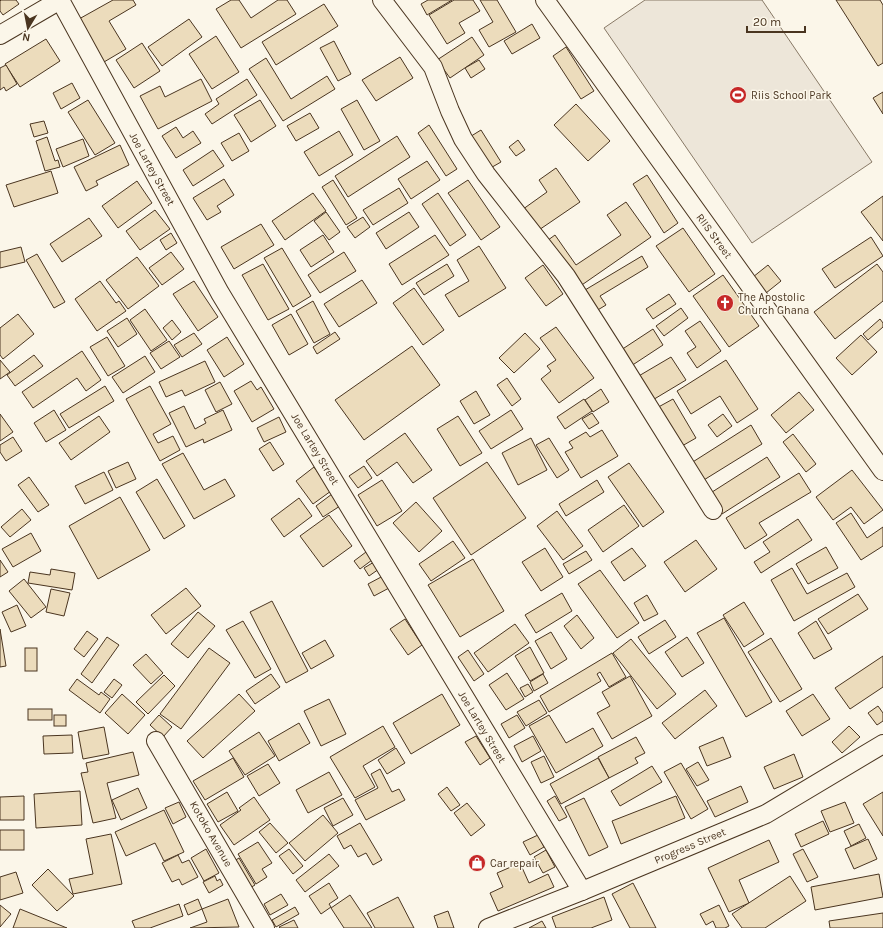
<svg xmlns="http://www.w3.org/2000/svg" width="883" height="928" font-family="Karla,sans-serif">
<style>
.garden{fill:#ede6d9;stroke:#887966}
.building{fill:#ecdcbc;stroke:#4a3520}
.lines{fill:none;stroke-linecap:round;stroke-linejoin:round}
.minor-casing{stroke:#4a3520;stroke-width:20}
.minor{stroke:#fbf6e9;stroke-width:18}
.labels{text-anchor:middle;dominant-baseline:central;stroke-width:3;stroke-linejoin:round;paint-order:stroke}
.poi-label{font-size:11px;fill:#4a3520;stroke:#fbf6e9;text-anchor:start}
.street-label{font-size:11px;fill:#4a3520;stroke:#fbf6e9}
</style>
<rect width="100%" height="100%" fill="#fbf6e9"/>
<path class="garden" d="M645,0H762L872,162L752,243L604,28Z"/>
<g class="building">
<path d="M1,0H16L19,4L3,15L0,11V1Z"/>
<path d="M113,0H133L136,5L109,21L126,49L104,62L79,19Z"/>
<path d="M231,0H239L251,18L278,0H287L296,14L241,48L216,9Z"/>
<path d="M428,0H452L427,15L421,4Z"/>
<path d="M454,0H473L480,11L459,23L465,33L447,44L429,15Z"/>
<path d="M480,0H497L516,32L489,47L479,30L493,22Z"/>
<path d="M836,0H880L883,5V63L878,66Z"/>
<path d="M324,4L338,26L276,65L262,42Z"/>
<path d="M189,19L202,37L162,66L148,47Z"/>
<path d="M532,24L540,38L512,54L504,41Z"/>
<path d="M216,36L239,72L212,89L189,54Z"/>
<path d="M472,37L484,55L450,78L437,60Z"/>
<path d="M46,39L60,61L20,87L5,64Z"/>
<path d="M334,41L351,74L338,81L320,48Z"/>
<path d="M142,43L160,71L134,88L116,60Z"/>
<path d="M566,47L594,91L581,99L553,56Z"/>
<path d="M400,57L413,78L376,101L362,80Z"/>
<path d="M266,58L291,99L327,76L335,89L283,121L249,69Z"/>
<path d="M479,60L485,69L471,78L465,68Z"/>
<path d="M6,65L17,84L6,91L4,87L0,90V68Z"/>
<path d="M201,79L212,101L158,129L140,96L160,86L165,97Z"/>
<path d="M247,79L257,95L212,124L205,114L219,104L216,99Z"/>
<path d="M72,83L80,98L61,109L53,93Z"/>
<path d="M883,92V114L873,98Z"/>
<path d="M88,100L115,143L95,155L68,112Z"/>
<path d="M260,100L276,126L251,142L234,115Z"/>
<path d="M357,100L380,141L364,150L341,109Z"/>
<path d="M576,104L610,141L588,161L554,125Z"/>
<path d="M310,113L319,128L296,141L287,126Z"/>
<path d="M44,121L48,133L34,137L30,124Z"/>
<path d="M429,125L457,169L446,176L418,133Z"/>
<path d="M176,127L183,138L193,131L201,143L176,158L162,136Z"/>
<path d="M481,130L501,162L487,170L468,138Z"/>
<path d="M339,131L353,155L319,176L304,152Z"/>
<path d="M239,133L249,151L232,161L221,143Z"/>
<path d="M397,136L410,157L348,197L335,176Z"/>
<path d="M47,137L55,161L58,160L60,167L45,171L36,141Z"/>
<path d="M83,139L89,156L63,167L56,149Z"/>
<path d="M518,140L525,150L516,156L509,147Z"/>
<path d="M120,145L129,165L96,181L98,185L86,191L74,167Z"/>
<path d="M213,150L224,166L193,186L183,170Z"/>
<path d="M427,161L440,180L411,199L398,179Z"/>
<path d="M556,168L580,202L533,234L519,212L547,192L539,180Z"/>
<path d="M51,171L58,193L14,207L6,185Z"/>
<path d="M647,175L678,223L664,233L633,184Z"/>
<path d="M224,179L234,195L217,206L221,212L207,220L193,198Z"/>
<path d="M333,180L357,218L346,225L322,187Z"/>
<path d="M468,180L500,227L481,240L448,193Z"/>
<path d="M137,181L152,203L118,228L102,206Z"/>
<path d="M399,188L408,203L373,225L363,210Z"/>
<path d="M313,193L326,211L285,240L272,221Z"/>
<path d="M438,193L466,235L450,246L422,204Z"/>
<path d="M883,196V241L861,212Z"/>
<path d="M626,202L651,237L576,289L544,243L555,235L576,265L621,235L607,215Z"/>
<path d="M155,210L170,229L140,250L126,231Z"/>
<path d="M326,212L340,232L329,240L314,221Z"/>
<path d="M409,212L419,227L386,249L376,233Z"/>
<path d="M363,217L370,227L355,238L347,227Z"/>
<path d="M89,218L102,236L62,262L50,244Z"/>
<path d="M261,224L274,245L234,269L221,247Z"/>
<path d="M683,228L715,274L689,292L656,246Z"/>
<path d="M171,233L177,243L166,250L160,240Z"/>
<path d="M323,235L334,252L311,267L300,250Z"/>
<path d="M435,235L449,255L402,285L389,264Z"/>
<path d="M871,237L883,256L835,288L822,269Z"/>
<path d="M479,246L506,288L459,317L445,295L469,281L457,260Z"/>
<path d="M21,247L25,262L0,268V252Z"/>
<path d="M282,248L311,296L293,307L264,258Z"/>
<path d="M171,252L184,269L162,285L149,268Z"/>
<path d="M344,252L356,271L320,293L308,275Z"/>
<path d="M37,254L65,302L54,308L26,260Z"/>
<path d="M642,256L648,267L600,296L606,305L596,311L585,290Z"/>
<path d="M137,257L159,286L128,309L106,280Z"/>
<path d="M263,264L289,309L268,320L242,275Z"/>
<path d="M447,264L454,276L424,295L416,283Z"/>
<path d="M877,264L883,272V301L835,339L814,312Z"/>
<path d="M543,265L563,294L546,306L525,278Z"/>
<path d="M768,265L781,281L766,293L753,277Z"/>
<path d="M723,275L759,326L729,347L693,296Z"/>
<path d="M362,280L377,303L339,327L324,304Z"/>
<path d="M100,281L116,303L119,301L126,311L97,331L75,299Z"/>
<path d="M194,281L218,317L198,331L173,294Z"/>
<path d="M414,288L444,330L423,345L393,303Z"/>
<path d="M669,294L676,304L653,319L646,309Z"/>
<path d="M313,301L330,334L314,343L296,311Z"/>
<path d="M681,308L688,318L664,336L656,326Z"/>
<path d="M145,309L167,340L151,351L130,320Z"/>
<path d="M18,314L34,334L3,359L0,355V328Z"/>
<path d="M291,314L308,344L289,355L272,325Z"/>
<path d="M127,318L137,334L118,347L107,331Z"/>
<path d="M880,319L883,323V327L868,340L863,334Z"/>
<path d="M172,320L181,332L172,340L163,328Z"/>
<path d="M700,321L721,351L697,368L687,353L696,347L685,331Z"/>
<path d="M556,327L594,378L559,403L541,379L551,371L547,366L556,360L540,338Z"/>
<path d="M653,329L663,345L628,368L618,352Z"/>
<path d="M335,332L340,339L317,354L313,347Z"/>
<path d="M194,333L202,344L182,357L174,345Z"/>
<path d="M525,333L540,349L514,373L499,358Z"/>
<path d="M861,335L877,352L852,375L836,358Z"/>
<path d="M107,337L125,366L108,376L90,347Z"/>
<path d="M227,337L244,364L224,377L207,350Z"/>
<path d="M169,341L180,357L161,369L150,353Z"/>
<path d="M412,346L440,385L364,440L335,400Z"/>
<path d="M82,351L101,380L86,391L77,378L33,408L22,392Z"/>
<path d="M34,355L43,366L15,386L7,375Z"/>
<path d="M145,356L155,372L123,393L112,377Z"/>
<path d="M671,357L686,380L651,401L637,377Z"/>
<path d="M0,360L10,372L0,379Z"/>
<path d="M726,360L758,409L737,423L720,396L691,414L677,391Z"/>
<path d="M205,361L215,382L185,396L182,390L166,397L159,382Z"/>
<path d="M507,378L521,399L512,406L497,385Z"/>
<path d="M251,381L257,390L261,387L274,409L252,422L234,391Z"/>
<path d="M220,382L232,404L216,412L205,390Z"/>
<path d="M105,386L114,401L69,428L60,414Z"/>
<path d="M150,386L171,424L153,434L158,443L173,436L180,450L160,461L126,399Z"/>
<path d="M601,389L609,402L593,412L585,400Z"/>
<path d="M476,391L490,415L474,424L460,401Z"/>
<path d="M799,392L814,410L786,433L771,415Z"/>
<path d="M584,399L592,411L565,429L557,417Z"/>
<path d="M673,399L696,438L675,450L653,410Z"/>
<path d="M184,406L195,429L206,423L204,419L223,410L232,430L204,443L203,439L186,447L169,413Z"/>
<path d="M54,410L66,430L46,442L34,423Z"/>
<path d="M511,410L523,429L491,449L479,431Z"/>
<path d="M592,413L599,423L589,429L582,419Z"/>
<path d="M0,414L13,432L0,441Z"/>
<path d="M723,414L732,426L717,437L708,425Z"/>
<path d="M99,416L110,432L71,460L59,443Z"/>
<path d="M458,416L482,453L460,466L437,429Z"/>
<path d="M279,417L286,432L264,442L257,428Z"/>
<path d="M751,425L762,444L699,483L688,465Z"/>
<path d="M602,430L618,456L581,478L565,452L573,448L569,442L586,432L590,437Z"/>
<path d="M405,433L432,470L413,483L397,462L377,476L366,461Z"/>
<path d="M793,434L816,464L806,472L783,442Z"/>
<path d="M13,437L22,451L6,461L0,452V445Z"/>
<path d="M531,438L547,470L518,485L502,453Z"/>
<path d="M549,438L569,470L557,478L536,445Z"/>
<path d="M270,442L284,464L273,471L259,449Z"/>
<path d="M183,453L204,490L225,479L235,496L194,519L162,464Z"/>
<path d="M767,457L780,477L722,514L709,494Z"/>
<path d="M128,462L136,479L116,488L108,471Z"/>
<path d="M487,462L526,518L471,555L433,498Z"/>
<path d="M629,463L664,512L643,527L608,477Z"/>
<path d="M364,466L372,478L358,488L349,476Z"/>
<path d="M314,467L331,491L313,504L296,481Z"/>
<path d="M852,470L883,510L864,524L851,507L833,520L816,497Z"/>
<path d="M104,472L113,490L85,504L75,486Z"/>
<path d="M799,473L811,492L759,523L767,535L745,549L726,518Z"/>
<path d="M29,477L49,505L38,512L18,485Z"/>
<path d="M157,479L185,526L164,539L136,492Z"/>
<path d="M382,480L402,511L377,526L358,495Z"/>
<path d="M597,480L604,492L566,516L559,504Z"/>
<path d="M332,494L340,506L323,517L316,506Z"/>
<path d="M120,497L150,550L98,579L69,526Z"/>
<path d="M299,498L312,516L284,537L271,519Z"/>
<path d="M416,502L442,531L419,552L393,523Z"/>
<path d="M624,505L639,526L603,552L588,530Z"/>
<path d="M22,509L31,520L10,537L1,527Z"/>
<path d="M557,511L583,546L563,560L537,526Z"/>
<path d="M851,513L867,538L883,527V546L861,560L836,523Z"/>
<path d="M329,515L352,546L323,567L300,536Z"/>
<path d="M798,519L812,540L761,573L754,562L770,552L763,542Z"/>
<path d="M31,533L41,551L13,567L2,549Z"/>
<path d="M696,540L717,569L685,592L664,562Z"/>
<path d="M453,541L465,558L431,581L419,564Z"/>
<path d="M826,547L838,568L808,584L796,564Z"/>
<path d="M545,548L563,577L541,591L522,562Z"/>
<path d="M632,548L646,566L624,581L611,562Z"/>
<path d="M586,551L592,560L569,574L563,564Z"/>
<path d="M366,552L372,560L360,569L354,561Z"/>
<path d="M473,559L504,611L460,637L428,585Z"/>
<path d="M0,560L8,572L0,577Z"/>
<path d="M374,562L379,569L369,576L364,568Z"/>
<path d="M792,568L807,594L847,573L855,587L794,621L771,580Z"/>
<path d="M51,569L75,573L72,590L28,583L30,572L50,575Z"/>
<path d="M600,570L639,623L617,638L578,584Z"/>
<path d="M383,576L389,588L374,596L368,584Z"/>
<path d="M24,579L46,607L31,618L9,591Z"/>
<path d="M186,588L201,606L166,634L151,615Z"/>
<path d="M51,589L70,593L64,616L46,612Z"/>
<path d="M562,593L572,611L536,633L525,615Z"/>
<path d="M858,594L868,609L828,634L818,619Z"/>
<path d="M647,595L658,614L644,621L634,603Z"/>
<path d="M272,601L308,671L286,683L250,612Z"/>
<path d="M744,602L764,634L744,647L723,615Z"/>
<path d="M17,605L26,626L11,632L2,612Z"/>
<path d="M198,612L215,626L188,658L171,644Z"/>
<path d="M577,615L594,638L581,649L564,626Z"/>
<path d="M724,618L772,702L746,717L697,633Z"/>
<path d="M405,619L422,645L408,655L390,629Z"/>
<path d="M665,620L676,637L649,654L638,637Z"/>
<path d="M243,621L271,669L255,678L226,630Z"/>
<path d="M816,621L832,649L814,659L798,633Z"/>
<path d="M515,624L529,643L488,672L474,653Z"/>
<path d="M0,629L6,666L0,667Z"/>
<path d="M87,631L98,639L84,657L74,649Z"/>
<path d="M551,632L567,659L551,669L535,641Z"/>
<path d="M107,637L119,645L92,683L81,674Z"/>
<path d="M687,637L704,663L682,677L665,652Z"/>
<path d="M771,638L802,689L780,702L748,652Z"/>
<path d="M631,639L676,694L657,709L613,653Z"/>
<path d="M325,640L334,656L311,669L302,653Z"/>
<path d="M530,647L544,673L530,681L515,656Z"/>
<rect x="25" y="648" width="12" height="23"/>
<path d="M209,648L230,663L181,729L160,714Z"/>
<path d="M468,650L484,674L474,681L458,657Z"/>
<path d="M612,653L626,677L609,687L600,672L597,674L601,681L549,712L540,696Z"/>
<path d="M146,654L163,673L151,684L133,665Z"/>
<path d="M883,656V687L850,709L835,688Z"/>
<path d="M507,673L524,699L506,710L489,685Z"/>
<path d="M271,674L280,687L255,704L246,691Z"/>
<path d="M543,674L548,683L534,691L530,682Z"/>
<path d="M164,675L175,686L148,714L136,702Z"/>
<path d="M630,676L652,716L612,739L597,713L610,706L602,692Z"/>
<path d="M77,679L99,695L101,692L110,699L100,713L69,690Z"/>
<path d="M114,679L122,685L112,698L104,692Z"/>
<path d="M528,684L533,692L525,697L520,688Z"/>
<path d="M705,690L717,706L675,739L662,723Z"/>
<path d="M122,694L145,715L128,734L105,713Z"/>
<path d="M239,694L255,711L203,758L187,741Z"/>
<path d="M442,694L460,725L411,754L393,723Z"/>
<path d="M813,694L830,719L802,736L786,711Z"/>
<path d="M329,699L346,734L321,746L304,711Z"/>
<path d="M539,700L547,713L526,726L517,712Z"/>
<path d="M878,706L883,713V721L877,725L868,713Z"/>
<rect x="28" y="709" width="24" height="11"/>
<rect x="54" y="715" width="12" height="11"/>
<path d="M159,715L172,727L163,737L150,725Z"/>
<path d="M517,715L525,728L509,738L501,724Z"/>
<path d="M549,715L566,743L593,728L603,746L556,773L529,726Z"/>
<path d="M299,723L310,743L279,761L268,741Z"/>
<path d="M383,726L395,747L363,766L375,787L355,798L330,757Z"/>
<path d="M849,726L860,737L842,753L832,742Z"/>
<path d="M104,727L109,754L83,759L78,732Z"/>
<path d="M259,732L275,756L245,775L229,751Z"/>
<path d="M72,735L73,753L44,754L43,736Z"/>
<path d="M476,736L490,758L480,765L465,742Z"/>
<path d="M533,736L541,751L522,762L514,746Z"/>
<path d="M636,737L645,753L635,758L638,763L609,778L598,757Z"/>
<path d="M723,737L731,757L707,766L699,747Z"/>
<path d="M396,748L405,763L387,774L378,760Z"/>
<path d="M133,752L139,775L107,783L116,818L93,823L81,773L88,772L86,763Z"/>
<path d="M794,754L803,777L774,789L764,767Z"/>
<path d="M544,756L554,777L541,783L531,762Z"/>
<path d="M233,758L244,777L205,800L193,781Z"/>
<path d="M598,758L609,778L561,804L550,784Z"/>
<path d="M698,762L709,780L697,786L686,769Z"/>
<path d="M681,763L708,809L691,819L664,772Z"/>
<path d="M268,764L280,783L259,796L247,776Z"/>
<path d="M652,766L662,782L620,806L611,791Z"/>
<path d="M380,769L392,792L399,789L405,800L366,820L355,800L378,788L371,774Z"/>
<path d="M329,772L342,795L308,813L296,790Z"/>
<path d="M741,786L748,802L715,817L707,801Z"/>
<path d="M447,787L460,805L451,811L438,794Z"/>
<path d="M138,788L147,808L121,820L112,800Z"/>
<path d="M80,791L82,825L36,828L34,794Z"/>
<path d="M227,792L238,811L218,822L207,804Z"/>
<path d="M883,792V836L863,804Z"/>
<path d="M24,796V820H0V797Z"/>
<path d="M555,796L567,817L559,821L547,801Z"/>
<path d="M676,796L685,818L621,844L612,821Z"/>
<path d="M254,797L270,820L234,845L220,825L241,810L239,808Z"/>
<path d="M343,798L353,815L333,826L324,808Z"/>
<path d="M584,798L608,847L589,856L565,807Z"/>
<path d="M179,802L186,817L173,824L165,808Z"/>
<path d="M845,802L854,823L830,832L821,811Z"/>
<path d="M467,803L485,825L471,836L454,813Z"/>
<path d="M164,810L184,852L164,861L155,843L126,856L115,832Z"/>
<path d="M323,815L338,833L305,861L289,843Z"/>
<path d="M823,821L829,834L801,847L795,834Z"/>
<path d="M270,823L288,843L276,853L259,832Z"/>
<path d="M360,823L382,860L373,865L366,853L358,857L351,845L344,849L337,836Z"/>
<path d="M859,824L866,838L851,846L844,831Z"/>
<rect x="0" y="830" width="24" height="20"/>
<path d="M111,834L122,884L73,894L69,879L93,874L86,839Z"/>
<path d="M538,835L544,847L530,855L523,842Z"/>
<path d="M868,839L877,859L854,869L845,849Z"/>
<path d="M769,840L779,862L739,880L749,903L729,912L708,868Z"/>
<path d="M258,842L272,863L262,869L267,877L256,884L238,854Z"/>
<path d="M206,849L219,873L204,881L191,858Z"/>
<path d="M289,849L303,866L293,874L279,856Z"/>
<path d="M803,849L818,877L807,882L793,854Z"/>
<path d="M546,850L555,867L543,873L534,857Z"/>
<path d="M329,854L339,866L305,892L296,880Z"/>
<path d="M178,855L182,863L189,860L198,877L182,885L179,879L172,882L162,863Z"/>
<path d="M239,858L255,885L248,889L231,863Z"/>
<path d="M520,863L529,883L548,874L554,887L498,911L490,893L503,887L497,873Z"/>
<path d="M48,869L74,896L57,911L32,885Z"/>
<path d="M16,872L23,893L0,900V877Z"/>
<path d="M879,874L883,897L815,910L811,887Z"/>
<path d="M215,876L217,881L220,879L223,885L209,893L203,882Z"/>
<path d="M790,876L806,901L765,928H742L732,914Z"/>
<path d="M329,883L338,898L329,904L331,907L321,914L309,896Z"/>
<path d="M633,883L656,928H630L612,894Z"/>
<path d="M281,894L288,905L270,915L264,904Z"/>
<path d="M350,895L372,928H344L331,908Z"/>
<path d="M398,897L414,928H375L367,913Z"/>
<path d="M604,897L612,920L591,928H556L552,917Z"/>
<path d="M198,899L202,909L188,915L184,905Z"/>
<path d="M228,899L239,927L190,928L207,922L202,909Z"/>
<path d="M179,904L183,916L150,928H135L132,921Z"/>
<path d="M0,905L11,914L0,927Z"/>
<path d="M719,905L729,926L725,928H716L713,921L706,925L700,914Z"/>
<path d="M295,907L299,914L276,927L272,920Z"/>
<path d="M20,909L67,928H13Z"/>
<path d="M448,911L454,928H438L434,916Z"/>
<path d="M883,913V928H830L829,921Z"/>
<path d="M294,920L298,928H280L279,927Z"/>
<path d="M542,921L546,928H529Z"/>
</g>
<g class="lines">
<g class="minor-casing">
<g id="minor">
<path d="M60,0L220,293L582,891"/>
<path d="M382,0L433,67L450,111L463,139L486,174L566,276L617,356L713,510"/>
<path d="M545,0L883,471"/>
<path d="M0,35L60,0"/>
<path d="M156,741L265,928"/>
<path d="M488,928L582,891L766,814L883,744"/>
</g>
</g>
<use href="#minor" class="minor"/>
</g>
<defs>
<g id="stadium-disc" transform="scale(0.9)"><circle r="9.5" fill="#c62828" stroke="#fbf6e9"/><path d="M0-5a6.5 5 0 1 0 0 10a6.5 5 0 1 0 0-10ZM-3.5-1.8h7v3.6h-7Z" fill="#fff"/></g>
<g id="church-disc" transform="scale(0.9)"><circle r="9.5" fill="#c62828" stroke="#fbf6e9"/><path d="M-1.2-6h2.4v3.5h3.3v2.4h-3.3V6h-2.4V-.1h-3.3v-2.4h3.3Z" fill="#fff"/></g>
<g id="shop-disc" transform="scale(0.9)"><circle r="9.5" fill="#c62828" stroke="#fbf6e9"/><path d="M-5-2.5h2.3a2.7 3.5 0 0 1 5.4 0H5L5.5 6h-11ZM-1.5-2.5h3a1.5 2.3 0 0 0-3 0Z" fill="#fff"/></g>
</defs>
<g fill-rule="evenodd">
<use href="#stadium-disc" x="738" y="95"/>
<use href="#church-disc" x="725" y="303"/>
<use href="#shop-disc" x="477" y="863"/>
</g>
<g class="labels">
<g class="poi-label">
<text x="751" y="95">Riis School Park</text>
<text x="738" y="297">The Apostolic<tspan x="738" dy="13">Church Ghana</tspan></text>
<text x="490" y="863">Car repair</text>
</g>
<g class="street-label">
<text transform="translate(152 169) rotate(61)">Joe Lartey Street</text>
<text transform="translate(714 236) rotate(54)">RIIS Street</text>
<text transform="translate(315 449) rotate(59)">Joe Lartey Street</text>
<text transform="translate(482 727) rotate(59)">Joe Lartey Street</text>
<text transform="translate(211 834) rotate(60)">Kotoko Avenue</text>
<text transform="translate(690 846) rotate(-23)">Progress Street</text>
</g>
</g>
<g transform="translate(28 28) rotate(190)" stroke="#fbf6e9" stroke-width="3" paint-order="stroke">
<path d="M0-3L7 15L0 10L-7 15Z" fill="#4a3520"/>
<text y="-6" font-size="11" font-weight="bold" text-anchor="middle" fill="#4a3520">N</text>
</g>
<path d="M747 26v6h58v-6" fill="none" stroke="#4a3520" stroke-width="2"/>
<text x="753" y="26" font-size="12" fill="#4a3520" stroke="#fbf6e9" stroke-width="3" paint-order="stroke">20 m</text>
</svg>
